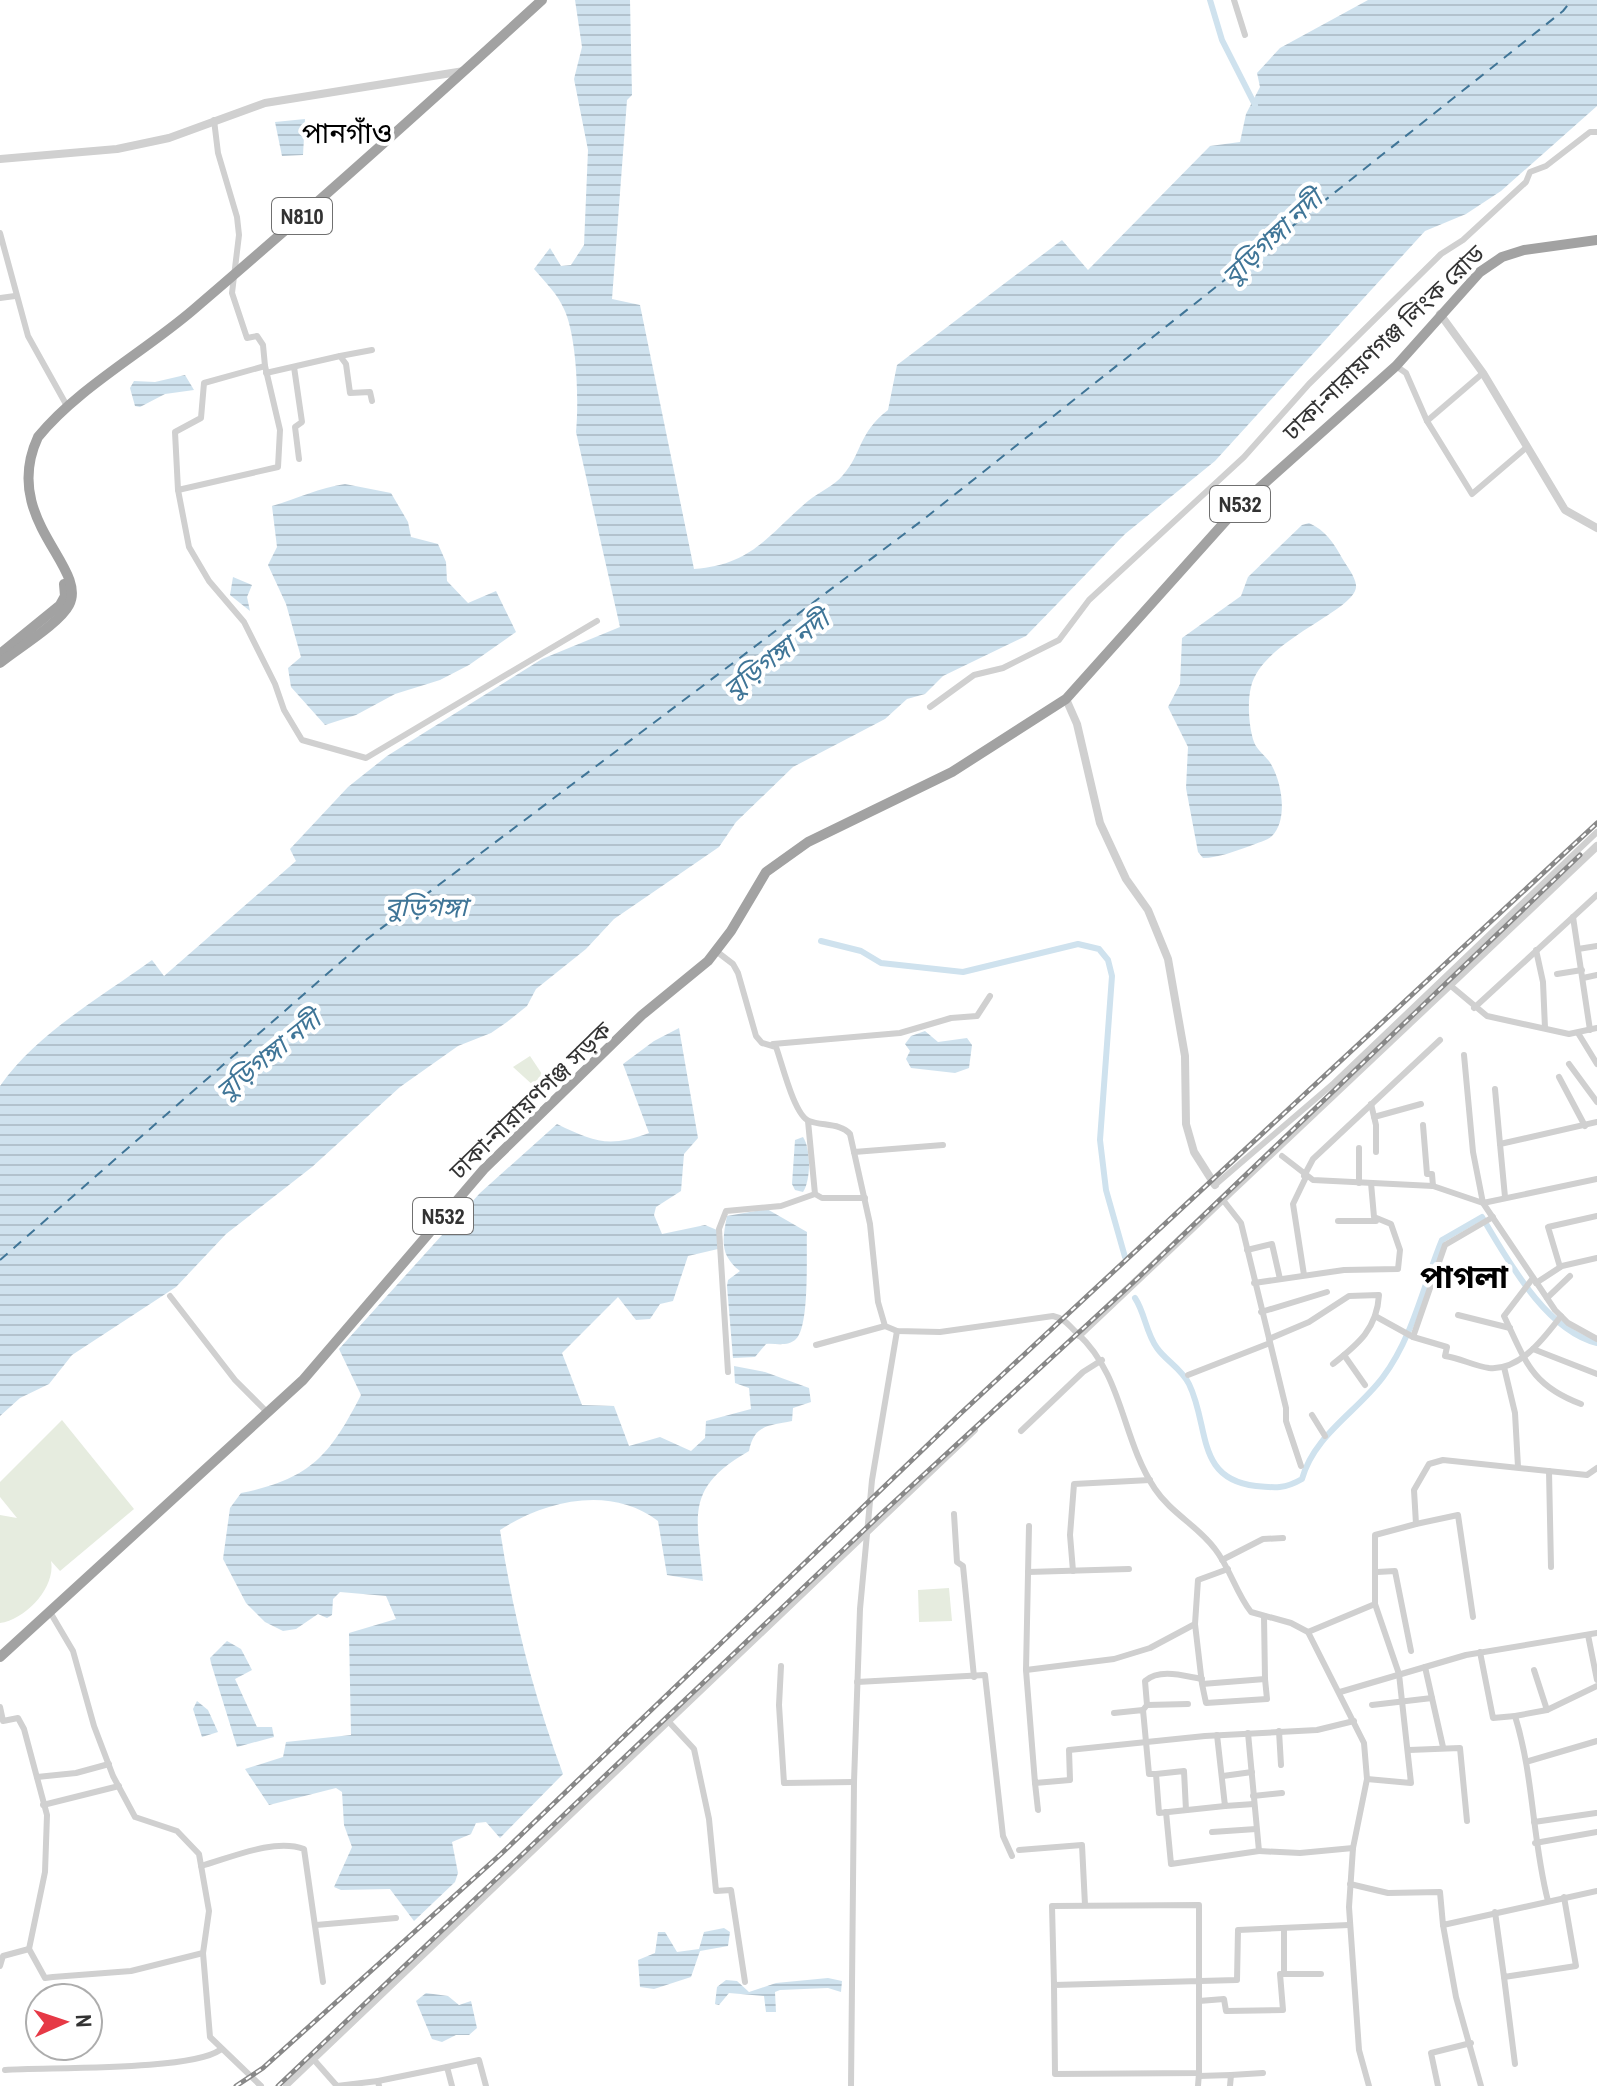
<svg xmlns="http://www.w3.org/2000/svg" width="1597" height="2086" font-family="'Archivo Narrow','Noto Sans Bengali',sans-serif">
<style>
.green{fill:#e6ecdf}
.water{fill:url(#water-rules)}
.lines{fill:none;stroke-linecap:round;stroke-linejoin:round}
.canal{stroke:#cfe2ee;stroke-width:6}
.ferry{stroke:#3f7597;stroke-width:2;stroke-dasharray:10 8;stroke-linecap:butt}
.minor{stroke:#d0d0d0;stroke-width:6}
.tertiary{stroke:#d0d0d0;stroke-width:8}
.trunk{stroke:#a2a2a2;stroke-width:10}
.rail-casing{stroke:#888;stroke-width:5}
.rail{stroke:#fff;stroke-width:2;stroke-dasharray:6;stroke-linecap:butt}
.labels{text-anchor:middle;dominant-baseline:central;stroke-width:8;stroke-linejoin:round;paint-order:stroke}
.shield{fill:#fff;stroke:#707070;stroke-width:2}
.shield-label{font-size:22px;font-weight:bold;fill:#333}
.street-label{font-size:24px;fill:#333;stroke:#fff}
.water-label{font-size:26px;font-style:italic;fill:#3f7597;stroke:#fff}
.quarter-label{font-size:28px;fill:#000;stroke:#fff}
.district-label{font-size:32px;font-weight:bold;fill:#000;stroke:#fff}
</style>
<defs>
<pattern id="water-rules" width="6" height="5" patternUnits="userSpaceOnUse" patternTransform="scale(2)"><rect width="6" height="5" fill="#cfe2ee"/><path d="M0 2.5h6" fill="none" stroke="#b2c2cd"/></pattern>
</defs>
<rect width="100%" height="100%" fill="#fff"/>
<g class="green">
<path d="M530,1056L544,1077L535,1087L513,1067Z"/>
<path d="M62,1420L134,1509L60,1571L51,1561C56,1587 26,1619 0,1623V1515L17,1518L0,1497V1482Z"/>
<path d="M949,1588L952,1621L919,1622L918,1590Z"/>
</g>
<g class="water">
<path d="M575,0H630L632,95L627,100L612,299L640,305L694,569C752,565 768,535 808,501C819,492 834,486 843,475C862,454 858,433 888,410L897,365L1062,240L1088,270L1210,146L1240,142L1246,114L1260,87L1257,73L1280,48L1368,0H1597V106L1501,191L1466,214L1425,231L1215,461L1125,534L1026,636L943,676L925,694L907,699L885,719L793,767L736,822L719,847L614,919L586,949L536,989L527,1006L507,1022L491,1033L458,1046L400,1087L312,1167L226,1234L176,1287L72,1355L49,1384L20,1398L0,1416V1086C37,1033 100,998 152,960L164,976L296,861L290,849L348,787L387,756L542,659L620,627L576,432C579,402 577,336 564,309C557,293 545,282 534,269L550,248L561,266L571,265L584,245L588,150L574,79L582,47Z"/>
<path d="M305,119L303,155L282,156L275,122Z"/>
<path d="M185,375L194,390L165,394L140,407L135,406L130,388L134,381L155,382Z"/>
<path d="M345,484L391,493L408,522L411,537L438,544L446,562L447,581L468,603L496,591L516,632L469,665L440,680L395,694L356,715L325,725L291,687L288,668L301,657L286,604L268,565L277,547L272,506C299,498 319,488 345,484Z"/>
<path d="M1309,523C1325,530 1334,543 1342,558C1346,565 1355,576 1356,585C1359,610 1262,639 1251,687C1247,702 1249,728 1254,742C1257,751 1268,757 1272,766C1282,784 1288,820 1272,836C1267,841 1256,843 1250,846C1235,851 1218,858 1203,858L1198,852L1186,788L1188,747L1168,707L1180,684L1182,638L1241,596L1248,577L1302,525Z"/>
<path d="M233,577L252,585L247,597L250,611L230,595Z"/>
<path d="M679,1028L698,1138L684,1154L681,1191L656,1207L654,1215L662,1234L705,1225L717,1230L718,1249L688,1256L673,1301L660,1304L650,1319L636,1320L618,1297L562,1353L582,1405L614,1406L629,1446L660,1437L691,1451L705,1438L706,1421L751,1409L749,1388L735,1383L734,1366L765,1372L809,1388L811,1402L793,1408L792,1421C767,1426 754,1425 749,1451C684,1488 697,1516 703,1581L667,1575L658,1521C611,1485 546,1500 500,1530C513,1615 533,1694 563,1774L500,1838L486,1822L476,1823L471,1834L452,1842L458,1873L455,1882L414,1921L390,1889L341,1890L334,1887L352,1847L344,1825L342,1792L336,1788L269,1805L245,1769L283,1757L286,1742L351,1735L349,1633L396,1619L386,1596L340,1592L333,1599L332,1615L327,1618L318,1614L296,1629L283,1631L265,1622L246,1603L223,1559L230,1508L241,1493C311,1479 330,1455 361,1395L339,1349L480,1193L557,1124C594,1142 609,1148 649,1133L623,1064L654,1041Z"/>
<path d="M925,1031L938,1042L967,1038L972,1045L969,1068L955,1073L911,1068L906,1059L910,1051L905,1044L911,1036Z"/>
<path d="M803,1137C811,1149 811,1180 803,1192L795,1190L792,1184L795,1140Z"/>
<path d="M767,1209L807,1232C806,1253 810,1326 796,1339C788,1347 776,1343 766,1344L755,1357L733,1358L727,1286L728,1280L740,1271C720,1255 722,1241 727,1216Z"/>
<path d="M227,1641L241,1649L252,1670L235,1679L257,1727H272L274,1737L237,1747L211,1663L210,1658Z"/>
<path d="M197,1701L208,1710L218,1732L202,1737L193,1709Z"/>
<path d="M724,1928L730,1932L728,1946L700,1951L691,1977L654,1989L640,1987L638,1960L655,1953L658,1932H665L677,1952L699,1949L704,1932Z"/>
<path d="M828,1978L842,1981L841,1992L828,1988L780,1990L775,1992L776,2012H766L764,1996L729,1993L719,2005L715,2004L717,1987L726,1980L737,1981L749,1992L776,1983Z"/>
<path d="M426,1993L448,1996L459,2005L471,2001L477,2028L469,2035H456L442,2042L432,2039L416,2001Z"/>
</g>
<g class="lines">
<g class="canal">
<path d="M1210,0L1222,40L1255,105"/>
<path d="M821,941L861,951L881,963L963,972L1078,944L1099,949L1108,960L1112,976L1100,1140L1106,1190L1125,1257"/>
<path d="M1135,1298C1145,1313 1146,1333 1157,1348C1166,1361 1181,1368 1189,1384C1210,1427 1195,1479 1256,1486C1275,1488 1285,1489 1302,1479C1314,1435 1357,1412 1383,1377C1413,1337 1423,1286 1442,1240L1482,1217C1508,1260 1545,1330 1597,1343"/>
</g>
<path class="ferry" d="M0,1260L367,939L924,519L1563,11L1572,0"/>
<g class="minor">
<path d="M1234,0L1245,35"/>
<path d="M214,120L218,153L237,217L239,235L232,293L247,338L257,336L263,345L265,366L204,383L201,418L175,432L178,490L189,547L209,581L244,622L275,684L284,710L302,740L366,758L597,621"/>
<path d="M0,233L28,336L67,406"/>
<path d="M0,298L15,296"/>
<path d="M340,356L372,350"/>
<path d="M1396,366L1406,373L1427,421L1472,494L1527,447"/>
<path d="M294,367L302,422L295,427L299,459"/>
<path d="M266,373L340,356L346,364L350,393L370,392L372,401"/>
<path d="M1427,421L1483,373"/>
<path d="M178,490L278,467L280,430L265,366"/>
<path d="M930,707L974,675L1003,668L1059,640L1089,600L1244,457L1309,384L1441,254L1463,240L1526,182L1530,172L1546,166L1590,132H1597"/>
<path d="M1573,917L1590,1030"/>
<path d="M1578,949L1597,946"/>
<path d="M1536,950L1543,982L1545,1028"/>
<path d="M716,951L733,964L738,973L756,1036L762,1043L776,1047C782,1063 794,1115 809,1121C822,1126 841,1123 850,1134L870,1224L878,1302L885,1326L897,1331L940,1332L1053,1316C1066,1319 1068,1325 1077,1333C1124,1376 1121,1438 1155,1489C1171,1513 1198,1526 1215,1549C1230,1568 1236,1593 1251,1612L1291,1623L1308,1632L1364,1743L1367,1779L1353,1848L1349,1907L1359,2050L1369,2086"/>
<path d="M1557,974L1582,970"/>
<path d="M1583,978L1597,975"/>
<path d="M1451,986L1487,1016L1569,1034L1597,1028"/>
<path d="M1474,1008L1597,895"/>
<path d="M1578,1033L1597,1064"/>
<path d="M773,1044L900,1033L951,1018L977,1016L990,996"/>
<path d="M1464,1055L1473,1152L1483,1203L1597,1179"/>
<path d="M1569,1064L1597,1102"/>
<path d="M1559,1077L1585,1126"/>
<path d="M1495,1089L1500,1144"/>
<path d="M1371,1104L1376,1125V1152"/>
<path d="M1374,1117L1421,1104"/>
<path d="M808,1121L815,1194"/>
<path d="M1423,1125L1427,1174H1432L1433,1186"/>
<path d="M854,1152L943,1145"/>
<path d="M1282,1156L1313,1180L1433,1186L1483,1203L1555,1310L1568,1323L1597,1339"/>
<path d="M1304,1176L1313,1159L1440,1040"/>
<path d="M1359,1183V1148"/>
<path d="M1215,1185L1334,1083L1597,832"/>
<path d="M1505,1197L1500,1144L1597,1122"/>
<path d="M1223,1200L1241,1223L1286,1408V1421L1301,1466"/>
<path d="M1338,1221H1376"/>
<path d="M1247,1250L1272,1244L1280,1279"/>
<path d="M1560,1267L1548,1227L1597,1216"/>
<path d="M1304,1275L1293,1204L1306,1177"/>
<path d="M1533,1278L1504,1316C1526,1362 1531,1385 1581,1404"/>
<path d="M1254,1283L1344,1270L1398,1269L1400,1250L1391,1224L1374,1217L1371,1183"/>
<path d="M1536,1283L1562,1266L1597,1258"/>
<path d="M170,1296L235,1380L267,1412"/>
<path d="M1547,1298L1570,1276"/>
<path d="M1261,1312L1327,1292"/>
<path d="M1458,1315L1510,1328"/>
<path d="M1375,1316L1413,1337L1447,1347L1445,1356C1460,1358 1474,1366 1489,1368C1520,1371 1544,1338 1561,1316"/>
<path d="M1413,1337L1445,1245L1493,1217"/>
<path d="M1269,1339L1309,1322L1349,1296L1379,1295C1377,1329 1358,1344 1333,1364"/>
<path d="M816,1345L885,1326"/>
<path d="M1533,1349L1597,1374"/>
<path d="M1344,1355L1365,1385"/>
<path d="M1504,1367L1515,1413L1518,1467"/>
<path d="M728,1372L719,1229L726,1211L781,1206L815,1194L822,1198H865"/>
<path d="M1188,1375L1270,1343"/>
<path d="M1312,1415L1325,1436"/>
<path d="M1021,1431L1083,1372L1102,1360"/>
<path d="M1549,1471L1551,1567"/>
<path d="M954,1514L957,1562L963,1566L974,1677"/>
<path d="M1416,1524L1458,1515L1473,1617"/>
<path d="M1029,1526L1026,1670L1035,1783L1070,1780L1069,1750L1205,1736L1317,1730L1354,1721"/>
<path d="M1222,1560L1263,1539L1283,1538"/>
<path d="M1073,1571L1070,1535L1074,1484L1150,1480"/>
<path d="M1028,1572L1129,1569"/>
<path d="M1377,1572L1395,1571L1411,1651"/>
<path d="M50,1612L73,1651L94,1726L113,1776L135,1817L177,1831L199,1854L209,1911L203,1953L210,2037L261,2086"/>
<path d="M1264,1616L1265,1679"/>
<path d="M1195,1624L1202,1684L1265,1679L1267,1699L1206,1703L1202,1684"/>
<path d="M1308,1632L1375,1604V1535L1416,1524L1414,1490L1429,1464L1443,1460L1587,1475L1597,1468"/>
<path d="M1588,1635L1597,1680"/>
<path d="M1480,1652L1493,1718L1515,1716C1534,1777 1532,1839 1548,1901"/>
<path d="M781,1666L779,1705L784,1783L854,1782"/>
<path d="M1425,1667L1443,1747"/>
<path d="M1026,1670L1114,1659L1150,1648L1195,1624L1198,1580L1228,1569"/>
<path d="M1534,1670L1547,1710"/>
<path d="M857,1682L985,1675L1003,1836L1012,1856"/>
<path d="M1340,1692L1466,1655L1597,1633"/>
<path d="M1147,1705L1188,1704"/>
<path d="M1372,1705L1432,1698"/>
<path d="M0,1707L3,1721L18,1718L24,1729L47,1815L45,1872L29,1949"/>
<path d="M1143,1710L1147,1705L1145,1681C1160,1668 1184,1676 1202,1679"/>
<path d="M1114,1713L1143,1710L1149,1774H1156L1159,1813L1225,1806"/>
<path d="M1515,1716L1547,1710L1597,1686"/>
<path d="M669,1722L694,1749L709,1819L716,1891L731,1890L745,1982"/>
<path d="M1279,1731L1281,1765"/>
<path d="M1217,1735L1225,1806L1254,1804"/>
<path d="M1409,1750L1460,1748L1467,1821"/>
<path d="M1529,1761L1597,1741"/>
<path d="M1156,1774L1184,1771L1186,1810"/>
<path d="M1223,1776L1252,1772"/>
<path d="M37,1777L76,1773L109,1764"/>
<path d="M1367,1779L1411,1783L1399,1674L1375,1604"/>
<path d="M1035,1783L1038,1810"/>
<path d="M1253,1796L1282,1793"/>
<path d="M43,1805L119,1786"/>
<path d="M1166,1812L1171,1864L1259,1851L1248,1733"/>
<path d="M1534,1822L1596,1813"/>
<path d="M1212,1832L1256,1829"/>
<path d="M1535,1843L1597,1832"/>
<path d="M1019,1850L1082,1845L1085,1905"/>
<path d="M1259,1851L1300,1853L1353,1848"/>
<path d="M201,1866C230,1858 274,1838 304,1849L323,1982"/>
<path d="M1350,1884L1388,1893L1440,1892L1443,1925L1597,1891"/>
<path d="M1495,1912L1504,1977L1576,1966L1564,1897"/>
<path d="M316,1925L396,1918"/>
<path d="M1443,1925L1456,1997L1481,2086"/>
<path d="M0,1966L3,1956L29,1949L45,1978L53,1977L131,1971L203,1953"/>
<path d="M1284,1974H1321"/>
<path d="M1504,1977L1515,2064"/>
<path d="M1054,1985L1052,1906L1199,1905V2073L1055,2074L1054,1985L1237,1980L1238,1930L1349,1925"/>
<path d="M1199,2001L1224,1999L1226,2011L1283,2010L1280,1974H1284V1929"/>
<path d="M315,2061L337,2086L378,2081L379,2086"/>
<path d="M447,2067L479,2060L486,2086"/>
<path d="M5,2070C48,2067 190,2071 220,2050"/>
<path d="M1231,2075L1263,2073"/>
<path d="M1199,2076L1231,2075L1230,2086"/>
<path d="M378,2081L447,2067L452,2086"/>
<path d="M286,2086L975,1430"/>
<path d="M851,2086L854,1782L860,1609L872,1480L897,1331"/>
<path d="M1198,2086L1199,2073"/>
<path d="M1438,2086L1431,2053L1471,2043"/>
</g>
<g class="tertiary">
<path d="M0,159L117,149L169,138L265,103L464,71"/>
<path d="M1440,314L1483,373L1565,510L1597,528"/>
<path d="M1066,699L1077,724L1100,823L1126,879L1148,910L1168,959L1185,1056L1186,1124L1194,1152L1215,1185"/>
<path d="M1079,1335L1597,846"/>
</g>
<g class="trunk">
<path d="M0,654L60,605L65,596L64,584"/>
<path d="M0,663C17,649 60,623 69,605C89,567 0,519 38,437C78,388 144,352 193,310C311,209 427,105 542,0"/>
<path d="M0,1657L303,1380L484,1169L642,1015L708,961L731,931L766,872L808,842L952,772L1066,699L1240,505L1396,366L1480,272L1502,257L1524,250L1597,240"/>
</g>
<g class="rail-casing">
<g id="rail">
<path d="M236,2086L263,2068L501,1854L960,1414L1597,823"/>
<path d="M278,2086L881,1514L1137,1279L1580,855"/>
</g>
</g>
<use href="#rail" class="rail"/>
</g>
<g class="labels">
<g class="shield">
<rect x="272" y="198" width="60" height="36" rx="6"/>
<rect x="1210" y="486" width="60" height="36" rx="6"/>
<rect x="413" y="1198" width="60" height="36" rx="6"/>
</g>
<g class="shield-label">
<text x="302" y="216">N810</text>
<text x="1240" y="504">N532</text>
<text x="443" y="1216">N532</text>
</g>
<g class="street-label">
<text transform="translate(1383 342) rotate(-44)">ঢাকা-নারায়ণগঞ্জ লিংক রোড</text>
<text transform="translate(530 1100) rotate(-44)">ঢাকা-নারায়ণগঞ্জ সড়ক</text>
</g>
<g class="water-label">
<text transform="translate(1272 237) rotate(-43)">বুড়িগঙ্গা নদী</text>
<text transform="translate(776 654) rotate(-38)">বুড়িগঙ্গা নদী</text>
<text x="426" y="906">বুড়িগঙ্গা</text>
<text transform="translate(268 1055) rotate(-39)">বুড়িগঙ্গা নদী</text>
</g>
<g class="quarter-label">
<text x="347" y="133">পানগাঁও</text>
</g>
<g class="district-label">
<text x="1464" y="1276">পাগলা</text>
</g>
</g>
<g transform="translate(64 2022) rotate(87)"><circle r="38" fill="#ffffff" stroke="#adadad" stroke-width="2"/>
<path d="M0-6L14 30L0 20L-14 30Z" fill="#e63946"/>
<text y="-12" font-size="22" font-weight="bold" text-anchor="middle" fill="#333333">N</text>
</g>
</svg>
